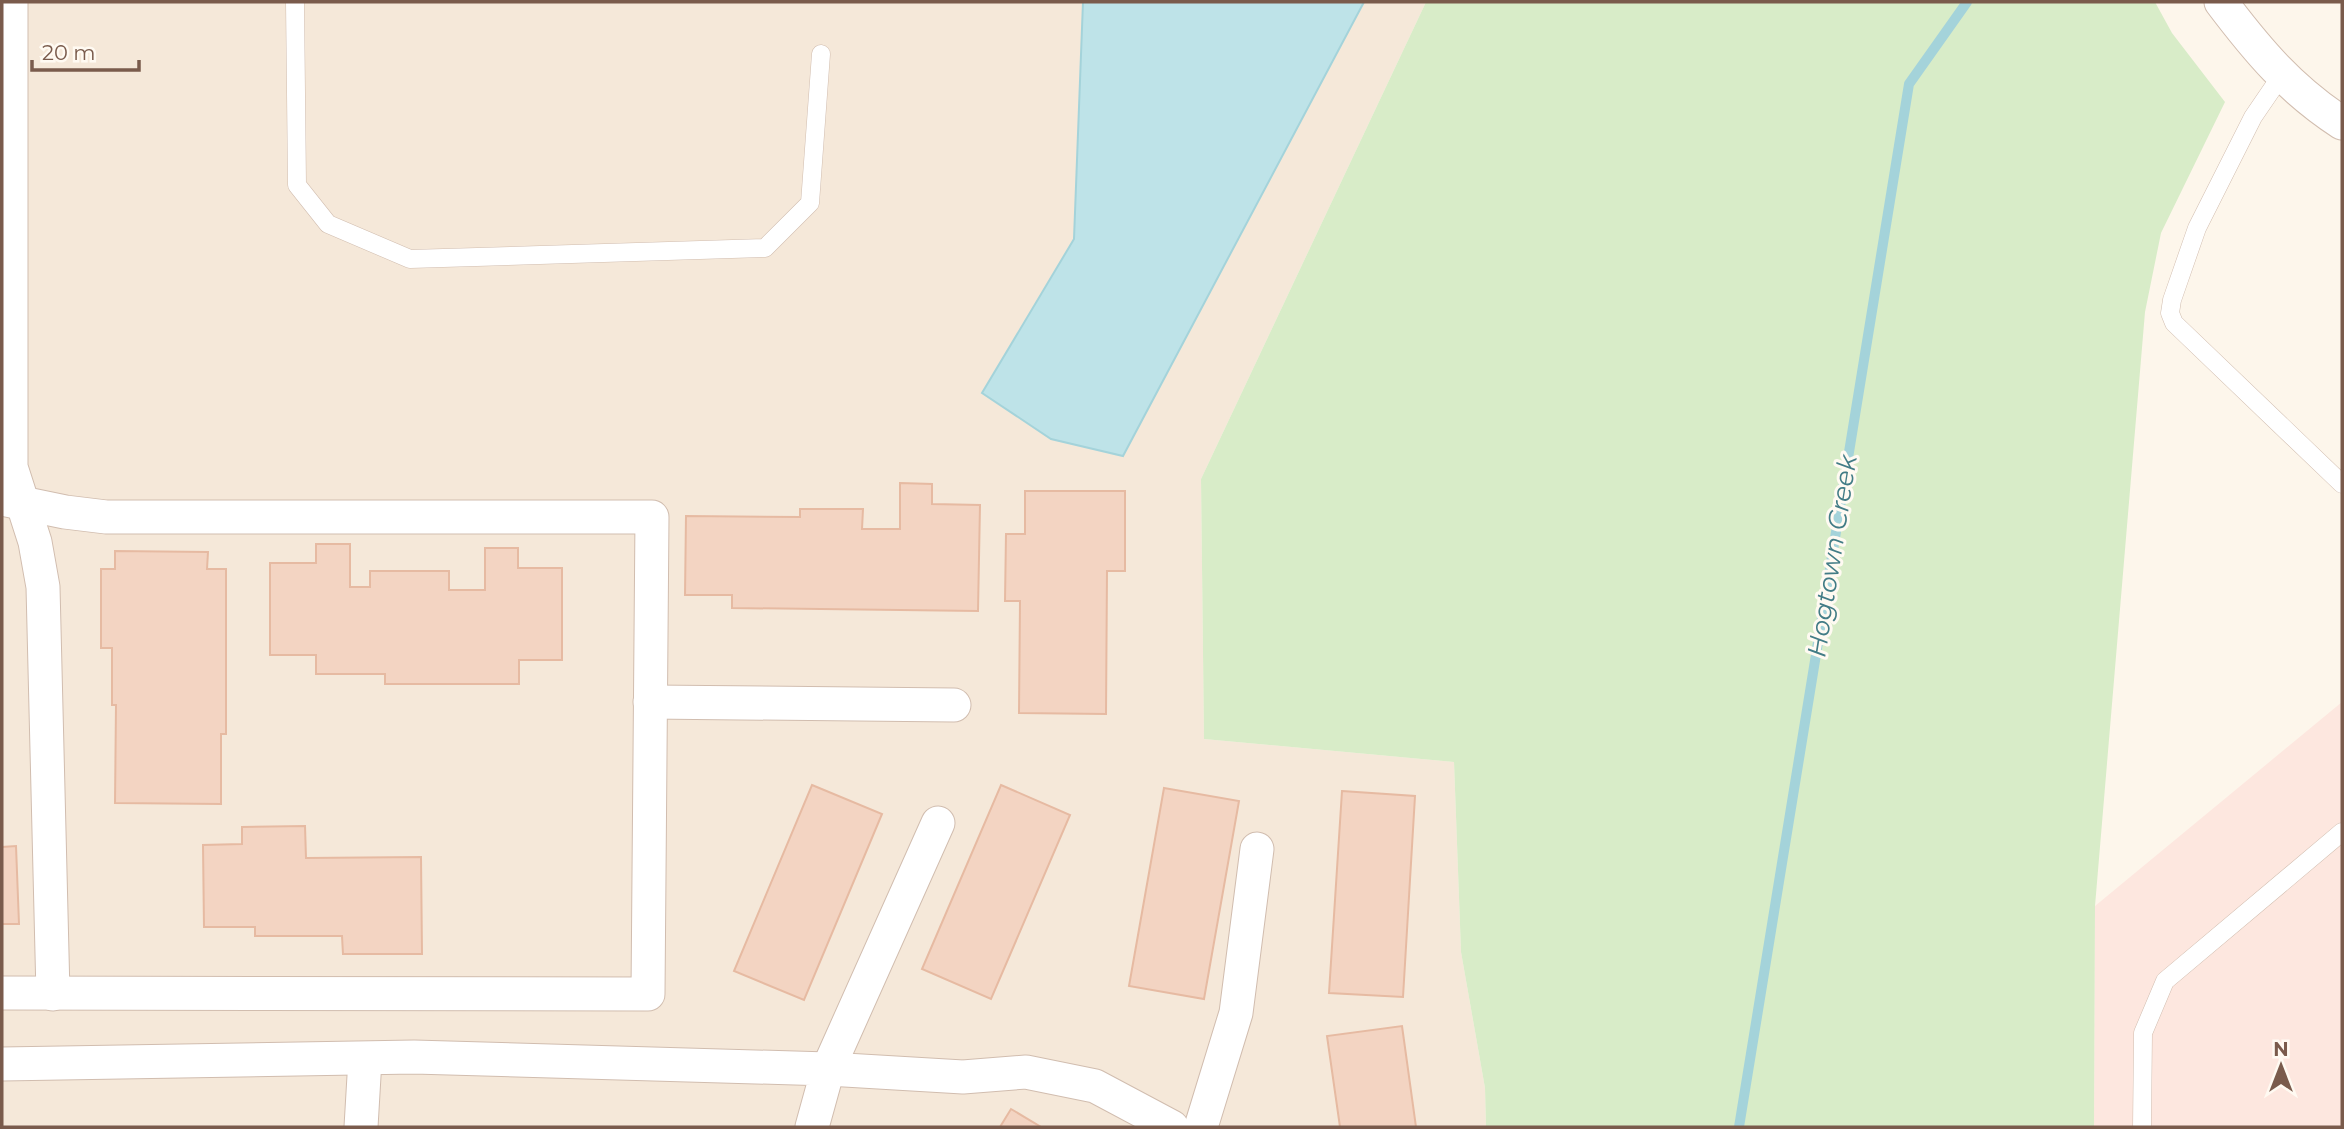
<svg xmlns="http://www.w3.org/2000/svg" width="2344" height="1129" font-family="Montserrat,sans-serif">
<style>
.residential{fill:#f5e8d9}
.commercial{fill:#fde7df}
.green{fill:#d8ecc8}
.water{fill:#bee3e8;stroke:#a4d3da;stroke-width:2}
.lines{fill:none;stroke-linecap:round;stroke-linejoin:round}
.stream{stroke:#a4d3da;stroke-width:10}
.building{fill:#f3d4c2;stroke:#e6baa2;stroke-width:2}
.lane-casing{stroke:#d1bdaf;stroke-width:19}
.street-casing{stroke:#d1bdaf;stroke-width:35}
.lane{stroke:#fff;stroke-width:18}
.street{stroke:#fff;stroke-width:33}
.labels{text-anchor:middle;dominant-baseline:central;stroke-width:6;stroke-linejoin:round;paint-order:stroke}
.water-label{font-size:26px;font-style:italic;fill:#427c86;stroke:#fffaf2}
</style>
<rect width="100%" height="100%" fill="#fdf6eb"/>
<path class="residential" d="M2,2H1426L1201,479L1204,739L1454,762L1461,952L1485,1088L1486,1127H2Z"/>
<path class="commercial" d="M2342,702V1127H2094L2095,906Z"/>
<path class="green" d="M1426,2H2155L2172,33L2225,102L2161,233L2145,312L2095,906L2094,1127H1486L1485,1088L1461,952L1454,762L1204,739L1201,479Z"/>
<path class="water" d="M1083,2H1364L1123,456L1051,439L982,393L1074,239Z"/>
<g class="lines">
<path class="stream" d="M1739,1127L1909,84L1967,2"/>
</g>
<g class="building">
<path d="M900,483L932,484V504L980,505L978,611L732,608V595H685L686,516L800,517V509H863L862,529H900Z"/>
<path d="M1025,491H1125V571H1107L1106,714L1019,713L1020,601H1005L1006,534H1025Z"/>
<path d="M316,544H350V587H370V571H449V590H485V548H518V568H562V660H519V684H385V674H316V655H270V563H316Z"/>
<path d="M115,551L208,552L207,569H226V734H221V804L115,803L116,705H112V648H101V569H115Z"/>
<path d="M812,785L882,814L804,1000L734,971Z"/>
<path d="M1001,785L1070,815L991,999L922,969Z"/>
<path d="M1164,788L1239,801L1204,999L1129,986Z"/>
<path d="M1342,791L1415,796L1403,997L1329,993Z"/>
<path d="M305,826L306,858L421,857L422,954H343L342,936H255V927H204L203,845L242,844V827Z"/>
<path d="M16,846L19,924H2V847Z"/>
<path d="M1402,1026L1416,1127H1340L1327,1036Z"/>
<path d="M1011,1109L1041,1127H1000Z"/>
</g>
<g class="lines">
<g class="lane-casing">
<g id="lane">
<path d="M295,2L297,185L328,224L410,259L765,248L810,203L821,54"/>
<path d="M2281,76L2253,117L2197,228L2172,300L2170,313L2174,323L2342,484"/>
<path d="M2142,1127L2143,1033L2165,981L2342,832"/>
</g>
</g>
<g class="street-casing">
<g id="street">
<path d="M11,2V467L35,542L43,587L53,994"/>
<path d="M2221,2C2258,51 2290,89 2342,123"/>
<path d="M2,499L65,512L106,517H652L648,994L2,993"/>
<path d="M650,702L954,705"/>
<path d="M938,823L828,1069L963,1077L1026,1072L1095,1086L1172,1127"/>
<path d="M2,1064L414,1057L828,1069L812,1127"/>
<path d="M361,1127L365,1059"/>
<path d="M1201,1127L1236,1013L1257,849"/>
</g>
</g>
<use href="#lane" class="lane"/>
<use href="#street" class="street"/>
</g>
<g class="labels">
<g class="water-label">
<text transform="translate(1832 556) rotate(-81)">Hogtown Creek</text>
</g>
</g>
<rect width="2344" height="1129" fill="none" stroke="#7a5b4c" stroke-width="7"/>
<g transform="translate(2281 1066)" stroke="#fffaf2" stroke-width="5" paint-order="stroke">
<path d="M0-5L12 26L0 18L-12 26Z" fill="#7a5b4c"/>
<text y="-10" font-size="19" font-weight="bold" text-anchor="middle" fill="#7a5b4c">N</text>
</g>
<path d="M32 60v10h107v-10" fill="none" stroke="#7a5b4c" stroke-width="3.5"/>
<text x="42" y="60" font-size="21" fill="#7a5b4c" stroke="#fffaf2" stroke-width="5" paint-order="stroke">20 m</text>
</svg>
